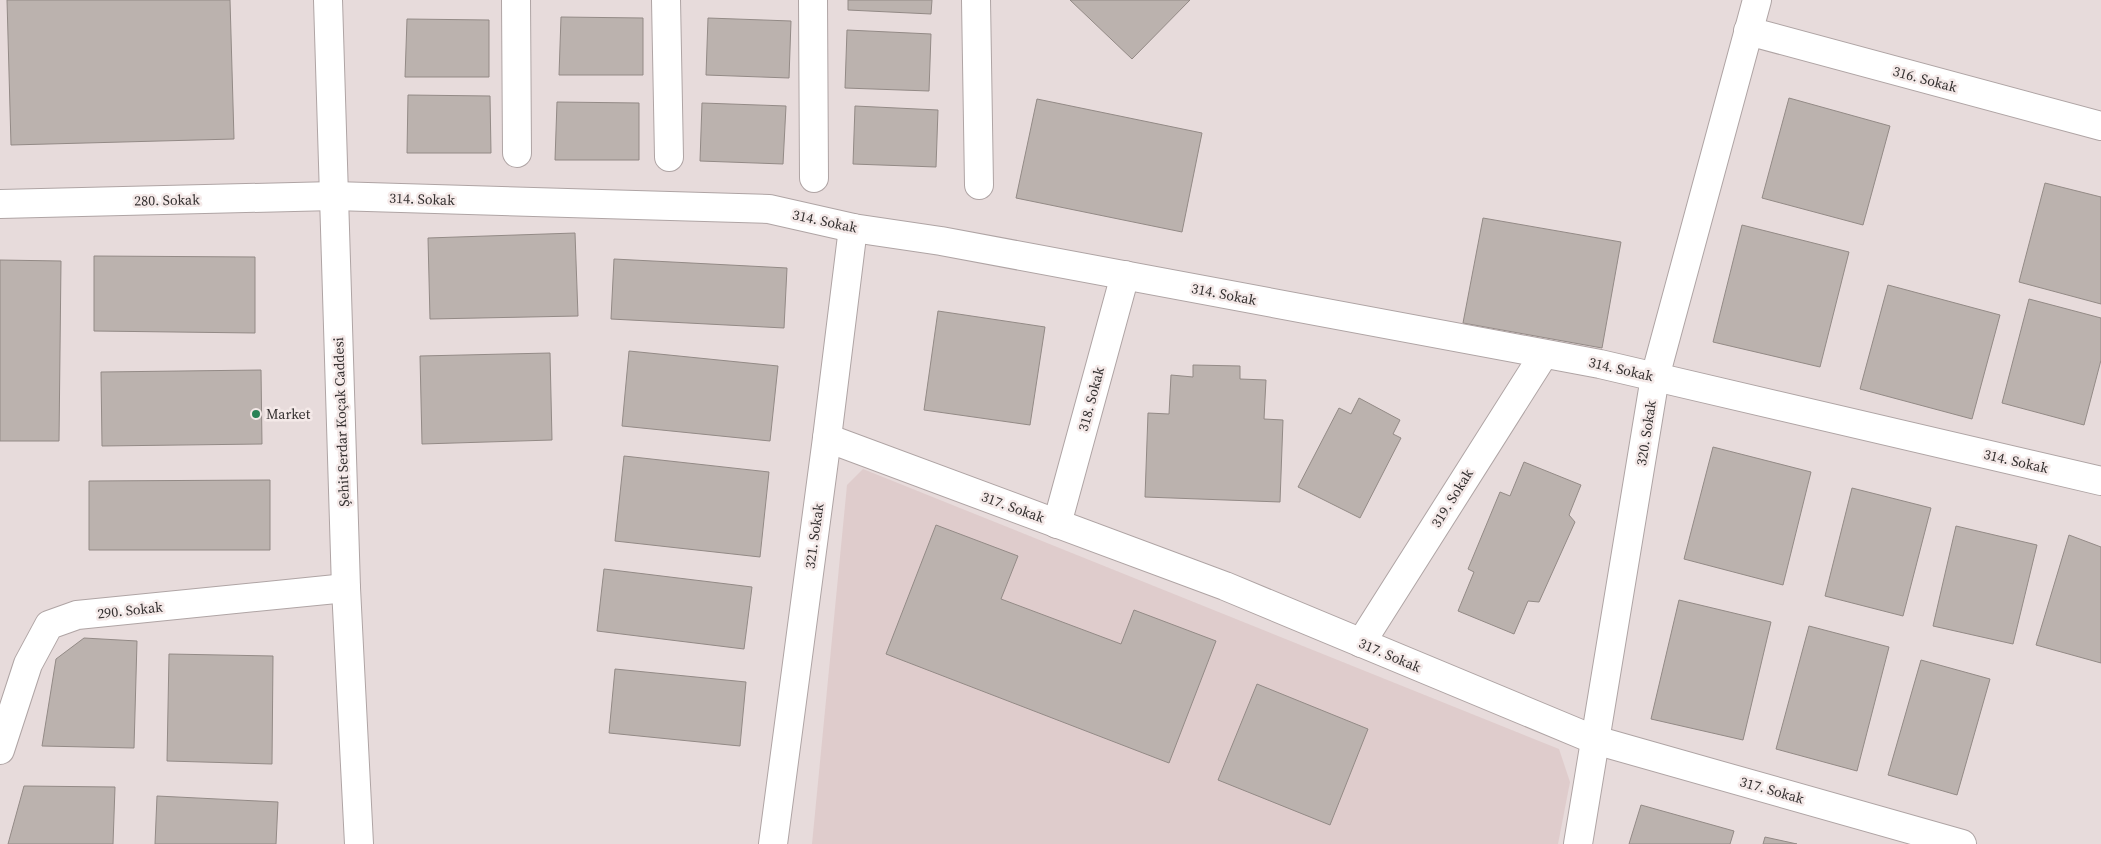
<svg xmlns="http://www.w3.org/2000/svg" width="2101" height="844" font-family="'Source Serif 4',serif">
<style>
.built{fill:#dfcccc}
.building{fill:#bbb2ae;stroke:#938a86}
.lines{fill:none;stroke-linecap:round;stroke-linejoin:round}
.minor-casing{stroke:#afa4a4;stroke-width:30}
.tertiary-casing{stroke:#afa4a4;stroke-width:30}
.minor{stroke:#fff;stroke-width:28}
.tertiary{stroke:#fff;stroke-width:28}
.poi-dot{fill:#2a8256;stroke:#f4e9e8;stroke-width:2}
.labels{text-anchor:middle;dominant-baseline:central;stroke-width:5;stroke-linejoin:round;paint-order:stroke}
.street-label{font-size:14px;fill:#343030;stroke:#f4e9e8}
.poi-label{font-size:14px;fill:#343030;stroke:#f4e9e8;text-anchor:start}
</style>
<rect width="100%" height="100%" fill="#e7dbdb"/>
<path class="built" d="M863,469L1559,749L1570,782L1558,844H812L847,485Z"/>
<g class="building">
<path d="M7,0H230L234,139L11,145Z"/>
<path d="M848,0H932L931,14L848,10Z"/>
<path d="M1070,0H1190L1132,59Z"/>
<path d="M561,17L643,18V75H559Z"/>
<path d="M708,18L791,21L789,78L706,75Z"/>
<path d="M407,19L489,20V77H405Z"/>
<path d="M847,30L931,34L929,91L845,88Z"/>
<path d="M408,95L490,96L491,153H407Z"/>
<path d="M1789,98L1890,126L1863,225L1762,198Z"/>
<path d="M1037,99L1202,133L1182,232L1016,198Z"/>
<path d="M557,102L639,103V160H555Z"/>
<path d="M702,103L786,106L783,164L700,161Z"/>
<path d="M855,106L938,110L936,167L853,164Z"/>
<path d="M2045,183L2101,197V304L2019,282Z"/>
<path d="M1483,218L1621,242L1602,348L1463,323Z"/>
<path d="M1742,225L1849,252L1820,367L1713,342Z"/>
<path d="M575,233L578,316L430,319L428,238Z"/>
<path d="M94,256L255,257V333L94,331Z"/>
<path d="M614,259L787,268L784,328L611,319Z"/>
<path d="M0,260L61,261L59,441H0Z"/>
<path d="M1888,285L2000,315L1972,419L1860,389Z"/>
<path d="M2029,299L2101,318V360L2084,425L2002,403Z"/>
<path d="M938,311L1045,327L1030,425L924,410Z"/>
<path d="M629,351L778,366L770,441L622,426Z"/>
<path d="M550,353L552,440L422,444L420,356Z"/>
<path d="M1193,365L1240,366V379L1266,380L1264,419L1283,420L1280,502L1145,497L1148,413L1169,414L1171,375L1193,377Z"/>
<path d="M261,370L262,444L102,446L101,372Z"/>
<path d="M1359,398L1400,420L1393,434L1401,438L1360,518L1298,487L1339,408L1351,414Z"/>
<path d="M1713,447L1811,472L1783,585L1684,559Z"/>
<path d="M624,456L769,472L760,557L615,541Z"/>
<path d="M1524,462L1581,485L1569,515L1575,522L1539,602L1528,601L1514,634L1458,611L1474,572L1468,569L1500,492L1510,496Z"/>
<path d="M270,480V550H89V481Z"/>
<path d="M1852,488L1931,508L1903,616L1825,596Z"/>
<path d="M936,525L1018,556L1001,599L1121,644L1134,610L1216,641L1169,763L886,654Z"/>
<path d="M1956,526L2037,545L2013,644L1933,626Z"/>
<path d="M2069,535L2101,547V663L2036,645Z"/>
<path d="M604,569L752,587L744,649L597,631Z"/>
<path d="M1679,600L1771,622L1743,740L1651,719Z"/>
<path d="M1809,626L1889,647L1857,771L1776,749Z"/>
<path d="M84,638L137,641L134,748L42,746L56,659Z"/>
<path d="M169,654L273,656L272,764L167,761Z"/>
<path d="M1921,660L1990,679L1957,795L1888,775Z"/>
<path d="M615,669L746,682L740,746L609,733Z"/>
<path d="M1257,684L1368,729L1330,825L1218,780Z"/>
<path d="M24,786L115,787L113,844H8Z"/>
<path d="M157,796L278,802L276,844H155Z"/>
<path d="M1641,805L1734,831L1730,844H1629Z"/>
<path d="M1765,837L1797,844H1763Z"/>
</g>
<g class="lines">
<g class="minor-casing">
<g id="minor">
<path d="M516,0L517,153"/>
<path d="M666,0L669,157"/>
<path d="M813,0L814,178"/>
<path d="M976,0L979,185"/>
<path d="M1748,31L2101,126"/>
<path d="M0,204L334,196L769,209L853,228L941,241L1600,364L2101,481"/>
<path d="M827,438L1225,586L1595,740L1962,844"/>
<path d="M1057,524L1125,275"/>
<path d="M1361,643L1544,354"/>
<path d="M0,750L28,664L49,625L77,615L346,588"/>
<path d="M773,844L827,438L853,228"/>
<path d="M1578,844L1655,377L1757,0"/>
</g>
</g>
<g class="tertiary-casing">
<path id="tertiary" d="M328,0L346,588L359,844"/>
</g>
<use href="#minor" class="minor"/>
<use href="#tertiary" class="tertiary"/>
</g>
<circle class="poi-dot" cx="256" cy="414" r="5"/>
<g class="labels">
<g class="street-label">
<text transform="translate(1925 79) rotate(15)">316. Sokak</text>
<text transform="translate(422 199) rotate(2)">314. Sokak</text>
<text transform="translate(167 200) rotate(-1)">280. Sokak</text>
<text transform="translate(825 221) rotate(12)">314. Sokak</text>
<text transform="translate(1224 294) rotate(11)">314. Sokak</text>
<text transform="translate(1621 369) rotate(13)">314. Sokak</text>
<text transform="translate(1091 399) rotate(-75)">318. Sokak</text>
<text transform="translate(341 422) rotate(-92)">Şehit Serdar Koçak Caddesi</text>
<text transform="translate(1646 433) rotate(-81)">320. Sokak</text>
<text transform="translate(2016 461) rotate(13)">314. Sokak</text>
<text transform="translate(1452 498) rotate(-58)">319. Sokak</text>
<text transform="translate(1013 507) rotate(20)">317. Sokak</text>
<text transform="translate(814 536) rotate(-82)">321. Sokak</text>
<text transform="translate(130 610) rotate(-6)">290. Sokak</text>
<text transform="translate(1390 655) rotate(23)">317. Sokak</text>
<text transform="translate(1772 790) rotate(16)">317. Sokak</text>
</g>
<g class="poi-label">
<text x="266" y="414">Market</text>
</g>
</g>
</svg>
